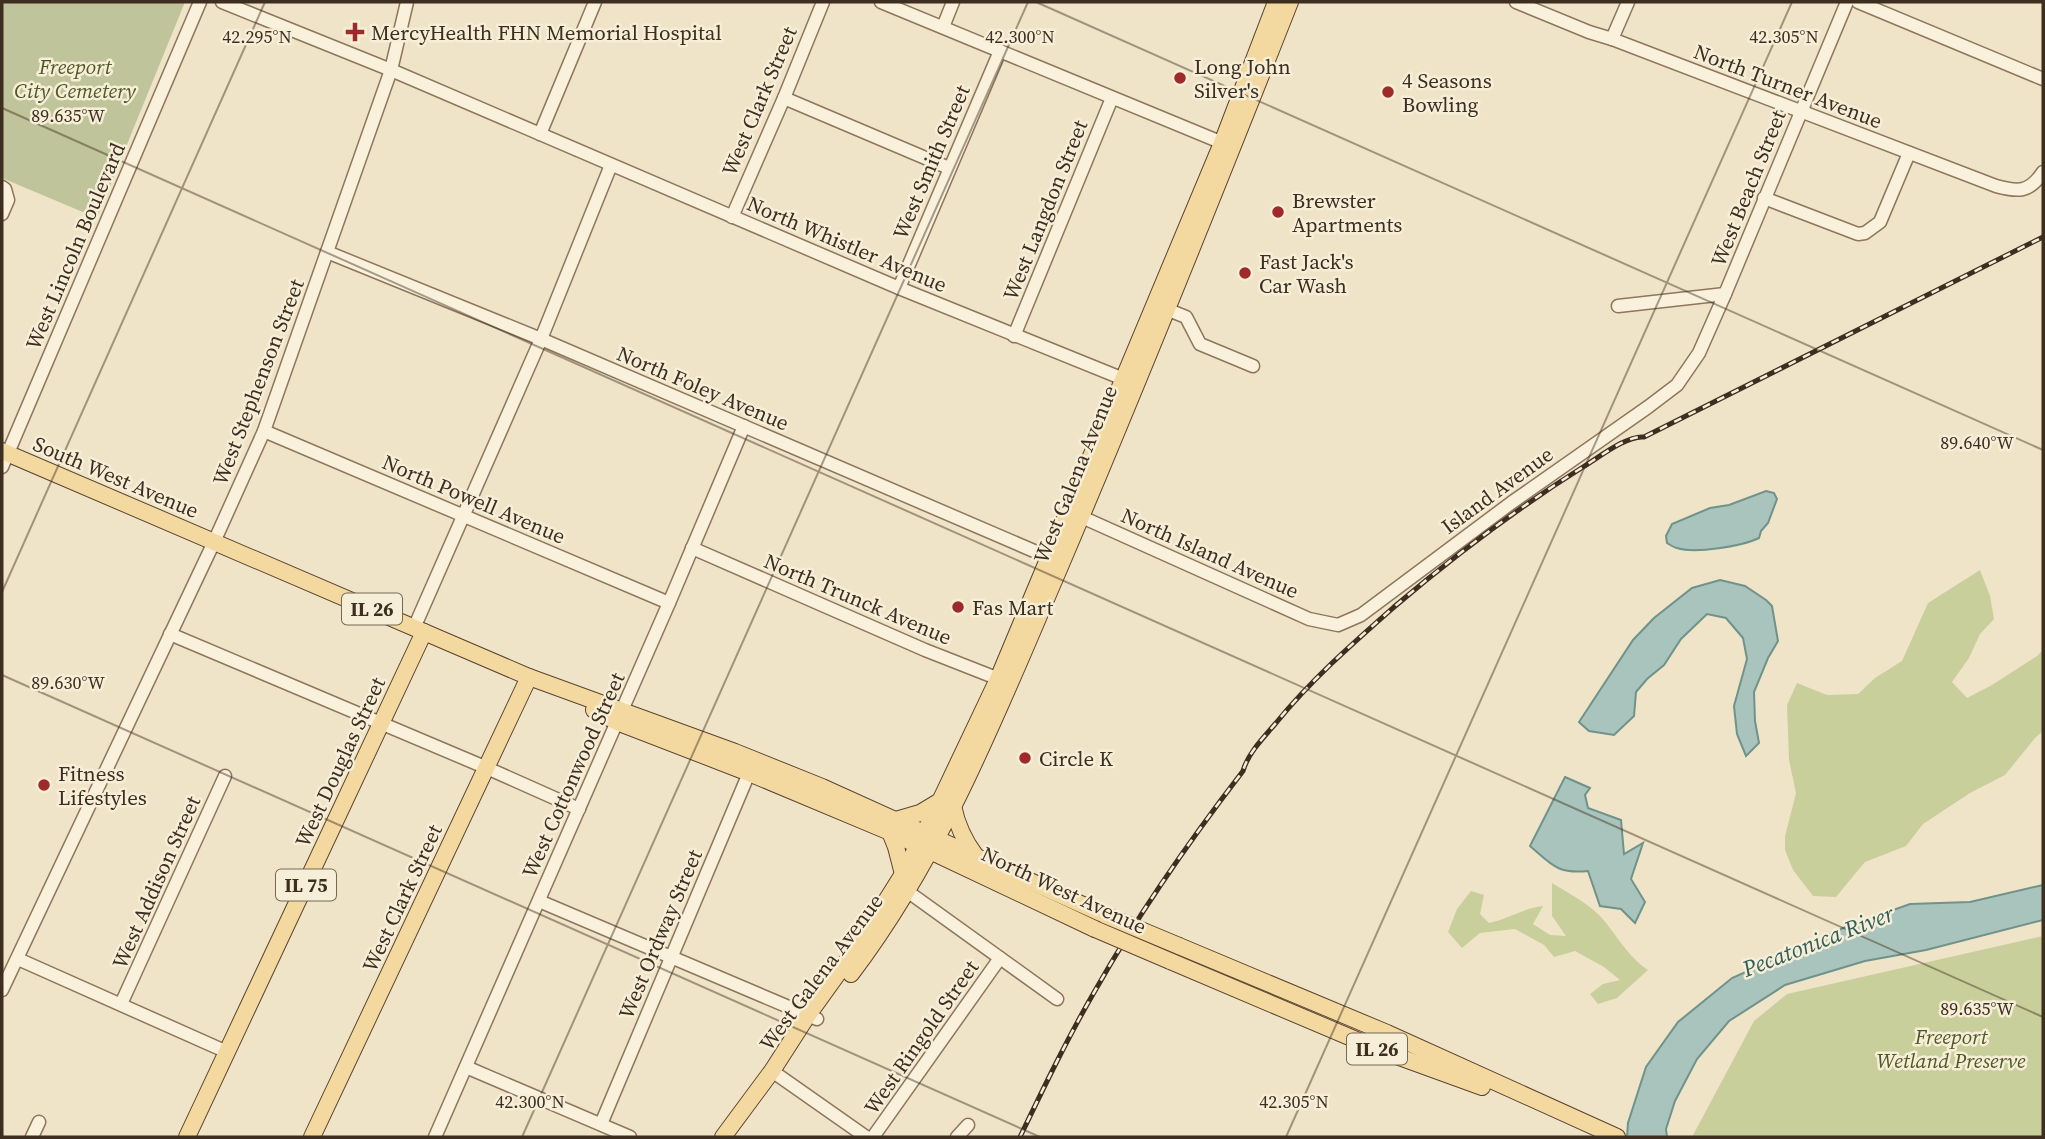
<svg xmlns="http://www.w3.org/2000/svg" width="2045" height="1139" font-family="'Source Serif 4',serif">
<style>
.green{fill:#c9cf9b}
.cemetery{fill:#bfc49a}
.water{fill:#a9c4bc;stroke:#6f938a;stroke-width:2}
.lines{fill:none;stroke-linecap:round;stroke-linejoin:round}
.minor-casing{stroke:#8d765c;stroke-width:15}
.major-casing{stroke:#5b4430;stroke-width:18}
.minor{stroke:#faf1dc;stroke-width:12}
.major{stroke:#f3d9a0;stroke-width:16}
.rail-casing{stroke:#3d2e20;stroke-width:5}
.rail{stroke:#f7eed8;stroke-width:2.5;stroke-dasharray:8;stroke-linecap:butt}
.major-bridge-casing{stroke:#5b4430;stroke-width:18;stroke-linecap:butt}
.major-bridge{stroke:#f3d9a0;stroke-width:16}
.ticks{fill:none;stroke:#3d2e20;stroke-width:2;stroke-opacity:0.45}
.poi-dot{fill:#9e2a2b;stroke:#f7eed8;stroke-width:2.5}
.labels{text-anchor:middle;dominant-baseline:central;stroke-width:5;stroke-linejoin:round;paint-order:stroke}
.shield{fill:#f7eed8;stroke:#756857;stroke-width:2}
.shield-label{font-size:19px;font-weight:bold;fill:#3d2e20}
.poi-label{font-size:21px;fill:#3d2e20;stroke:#f7eed8;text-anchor:start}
.park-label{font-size:21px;font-style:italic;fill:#4d5a26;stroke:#f7eed8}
.street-label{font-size:21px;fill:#3d2e20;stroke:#f7eed8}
.water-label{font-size:23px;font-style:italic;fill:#2f5d5a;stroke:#f7eed8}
.ticks-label{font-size:18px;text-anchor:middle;fill:#3d2e20;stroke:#f7eed8;stroke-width:5;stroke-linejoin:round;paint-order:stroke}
</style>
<rect width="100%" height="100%" fill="#f0e4c8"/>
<g class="green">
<path d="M1980,570L1990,596L1994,619L1980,634L1969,658L1952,682L1967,698L1992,685L2037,656L2043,650V731L2035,738L2005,775L1970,793L1923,824L1906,846L1865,862L1836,897L1813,896L1793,870L1785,850V836L1796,793L1789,760L1787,705L1797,683L1827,695L1858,694L1875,678L1902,661L1928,603Z"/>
<path d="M1552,883C1568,893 1588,903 1601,917C1617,935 1627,956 1648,970L1617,998L1598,1004L1590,994L1603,984L1620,980L1604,967L1575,951L1554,957L1544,945L1515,929L1480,933L1462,948L1448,932L1457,909L1471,891L1484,895L1480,914L1489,923C1508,919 1524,908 1543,906L1533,924L1550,935L1566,936L1552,916Z"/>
<path d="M2043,936V1137H1692L1754,1021L1787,994Z"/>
</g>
<path class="cemetery" d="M2,2H185L97,218L2,178Z"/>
<g class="water">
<path d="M1766,491L1774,493L1777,499L1768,523L1761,531L1759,538C1743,546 1695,554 1677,548C1673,547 1670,545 1667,543L1666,536L1672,524L1710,508L1729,505Z"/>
<path d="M1720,580L1745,586L1766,600L1772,606L1778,641L1768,658L1754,692L1755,721L1759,743L1746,756L1737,734L1734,706L1747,659L1743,638L1726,618L1707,614L1681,639L1664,665L1647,679L1636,692L1634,716L1614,735L1589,731L1579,722L1633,640L1654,618L1692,588Z"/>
<path d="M1565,777L1590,788L1585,795L1588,808L1621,820L1624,854L1643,843L1631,879L1645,902L1635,923L1621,909L1600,906L1588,871C1557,874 1552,865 1530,846Z"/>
<path d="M2043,885V920L1926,950L1865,961L1785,985L1729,1021L1697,1059L1675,1101L1666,1129L1667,1137H1627L1628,1123L1646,1067L1678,1022L1732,978L1843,928L1910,904L1970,902Z"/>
</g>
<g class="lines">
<g class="minor-casing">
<g id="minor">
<path d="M222,2L391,70L899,288L1131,382"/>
<path d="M881,2L1230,146"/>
<path d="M1516,2L1589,32L1612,39L1996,186C2018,192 2029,193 2043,172"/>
<path d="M1858,2L2043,79"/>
<path d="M943,27L953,2"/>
<path d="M1612,39L1628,2"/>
<path d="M784,98L949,168"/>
<path d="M540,134L595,2"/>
<path d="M2,187L5,189L8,200L2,214"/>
<path d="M1764,198L1858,234L1865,233L1880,222L1909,153"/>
<path d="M732,217L784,98L823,2"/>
<path d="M327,252L541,339L1055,560"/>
<path d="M899,288L1000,51"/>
<path d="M1618,306L1725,294"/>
<path d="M1166,309L1186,317L1200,344L1253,366"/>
<path d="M1014,336L1112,98"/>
<path d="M264,431L669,603"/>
<path d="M2,467L200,2"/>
<path d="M1075,514L1309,619L1338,625L1361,615L1511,503L1648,407L1677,385L1699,353L1725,294L1847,2"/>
<path d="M692,548L925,650L1004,681"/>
<path d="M414,628L541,339L611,165"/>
<path d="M170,634L487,768L579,809"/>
<path d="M907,891L1057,999"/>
<path d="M539,901L817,1019"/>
<path d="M18,959L227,1052"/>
<path d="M2,990L214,542L264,431L391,70L407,2"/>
<path d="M121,1004L225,776"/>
<path d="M466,1067L630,1137"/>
<path d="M772,1071L866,1137"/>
<path d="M601,1124L752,766"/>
<path d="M32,1137L39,1122"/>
<path d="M435,1137L669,603L744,426"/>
<path d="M873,1137L1000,958"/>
<path d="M957,1137L968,1125"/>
</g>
</g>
<g class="major-casing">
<g id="major">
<path d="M2,451L529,677L735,752L822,787L1105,915"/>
<path d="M594,710L617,722L749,773L890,832L1095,929"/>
<path d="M953,806C957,825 963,839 975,855"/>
<path d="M896,820L920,813L940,801"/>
<path d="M890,832L896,847L903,874"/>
<path d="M1179,946L1387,1033L1617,1137"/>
<path d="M1170,961L1380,1050L1482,1087"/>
<path d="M851,974C943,853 999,708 1059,569C1139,381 1215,192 1290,2"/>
<path d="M187,1137L424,632"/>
<path d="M312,1137L529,677"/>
<path d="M723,1137L772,1071L808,1015L859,944L903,874L934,814L998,679L1222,143L1276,2"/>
</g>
</g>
<use href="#minor" class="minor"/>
<use href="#major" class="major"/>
<g class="rail-casing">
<path id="rail" d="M1020,1137C1044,1087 1068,1037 1096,989C1139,913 1190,840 1243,771C1248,753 1264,737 1276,723C1311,680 1352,644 1394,607C1454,556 1516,509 1583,467C1598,458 1627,435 1644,437L2043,237"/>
</g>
<use href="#rail" class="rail"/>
<g class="major-bridge-casing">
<g id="major-bridge">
<path d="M1105,915L1179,946"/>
<path d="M1095,929L1170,961"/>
</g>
</g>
<use href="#major-bridge" class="major-bridge"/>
</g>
<path class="ticks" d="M1036,2L2043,450M2,108L2043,1017M2,592L265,2M2,675L1040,1137M522,1137L1028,2M1286,1137L1792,2"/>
<g class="poi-dot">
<path d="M351.5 21.5h7v7h7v7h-7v7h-7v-7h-7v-7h7z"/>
<circle cx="1180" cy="78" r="7"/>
<circle cx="1388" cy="92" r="7"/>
<circle cx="1278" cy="212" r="7"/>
<circle cx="1245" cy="273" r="7"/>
<circle cx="958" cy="607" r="7"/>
<circle cx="1025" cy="758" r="7"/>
<circle cx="44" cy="785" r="7"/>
</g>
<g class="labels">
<g class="shield">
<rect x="342" y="593.5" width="60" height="31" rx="5"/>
<rect x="276" y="869.5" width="60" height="31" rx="5"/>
<rect x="1347" y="1033.5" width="60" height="31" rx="5"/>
</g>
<g class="shield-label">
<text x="372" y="609">IL 26</text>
<text x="306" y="885">IL 75</text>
<text x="1377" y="1049">IL 26</text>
</g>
<g class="poi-label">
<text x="371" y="32">MercyHealth FHN Memorial Hospital</text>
<text x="1194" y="66">Long John<tspan x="1194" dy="24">Silver's</tspan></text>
<text x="1402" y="80">4 Seasons<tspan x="1402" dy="24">Bowling</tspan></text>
<text x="1292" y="200">Brewster<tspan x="1292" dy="24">Apartments</tspan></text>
<text x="1259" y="261">Fast Jack's<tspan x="1259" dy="24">Car Wash</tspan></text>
<text x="972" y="607">Fas Mart</text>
<text x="1039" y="758">Circle K</text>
<text x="58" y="773">Fitness<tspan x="58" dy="24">Lifestyles</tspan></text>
</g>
<g class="park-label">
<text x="75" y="66">Freeport<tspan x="75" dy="24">City Cemetery</tspan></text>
<text x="1951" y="1036">Freeport<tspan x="1951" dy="24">Wetland Preserve</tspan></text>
</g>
<g class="street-label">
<text transform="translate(1788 86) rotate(21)">North Turner Avenue</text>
<text transform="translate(759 101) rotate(-67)">West Clark Street</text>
<text transform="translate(931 162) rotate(-67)">West Smith Street</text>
<text transform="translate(1748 188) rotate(-68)">West Beach Street</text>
<text transform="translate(1045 210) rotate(-68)">West Langdon Street</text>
<text transform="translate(847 244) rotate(23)">North Whistler Avenue</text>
<text transform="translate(75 246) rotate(-67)">West Lincoln Boulevard</text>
<text transform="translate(258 382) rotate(-69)">West Stephenson Street</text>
<text transform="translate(703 388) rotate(23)">North Foley Avenue</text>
<text transform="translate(1075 474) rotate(-68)">West Galena Avenue</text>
<text transform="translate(116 477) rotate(23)">South West Avenue</text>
<text transform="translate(1497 490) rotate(-36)">Island Avenue</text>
<text transform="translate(474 499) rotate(23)">North Powell Avenue</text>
<text transform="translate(1210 553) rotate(24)">North Island Avenue</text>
<text transform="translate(858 599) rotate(23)">North Trunck Avenue</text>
<text transform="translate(340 762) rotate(-65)">West Douglas Street</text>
<text transform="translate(573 775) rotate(-66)">West Cottonwood Street</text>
<text transform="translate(156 882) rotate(-66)">West Addison Street</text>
<text transform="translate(1064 890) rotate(25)">North West Avenue</text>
<text transform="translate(402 898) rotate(-65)">West Clark Street</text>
<text transform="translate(660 934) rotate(-67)">West Ordway Street</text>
<text transform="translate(821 972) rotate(-53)">West Galena Avenue</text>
<text transform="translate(921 1037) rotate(-55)">West Ringold Street</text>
</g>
<g class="water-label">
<text transform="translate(1818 941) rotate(-21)">Pecatonica River</text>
</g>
</g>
<g class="ticks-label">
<text x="257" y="43">42.295°N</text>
<text x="1020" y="43">42.300°N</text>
<text x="1784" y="43">42.305°N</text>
<text x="68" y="122">89.635°W</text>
<text x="1977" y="449">89.640°W</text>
<text x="68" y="689">89.630°W</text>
<text x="1977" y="1015">89.635°W</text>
<text x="530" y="1108">42.300°N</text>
<text x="1294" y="1108">42.305°N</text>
</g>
<rect width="2045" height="1139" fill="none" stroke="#3d2e20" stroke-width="7"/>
</svg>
